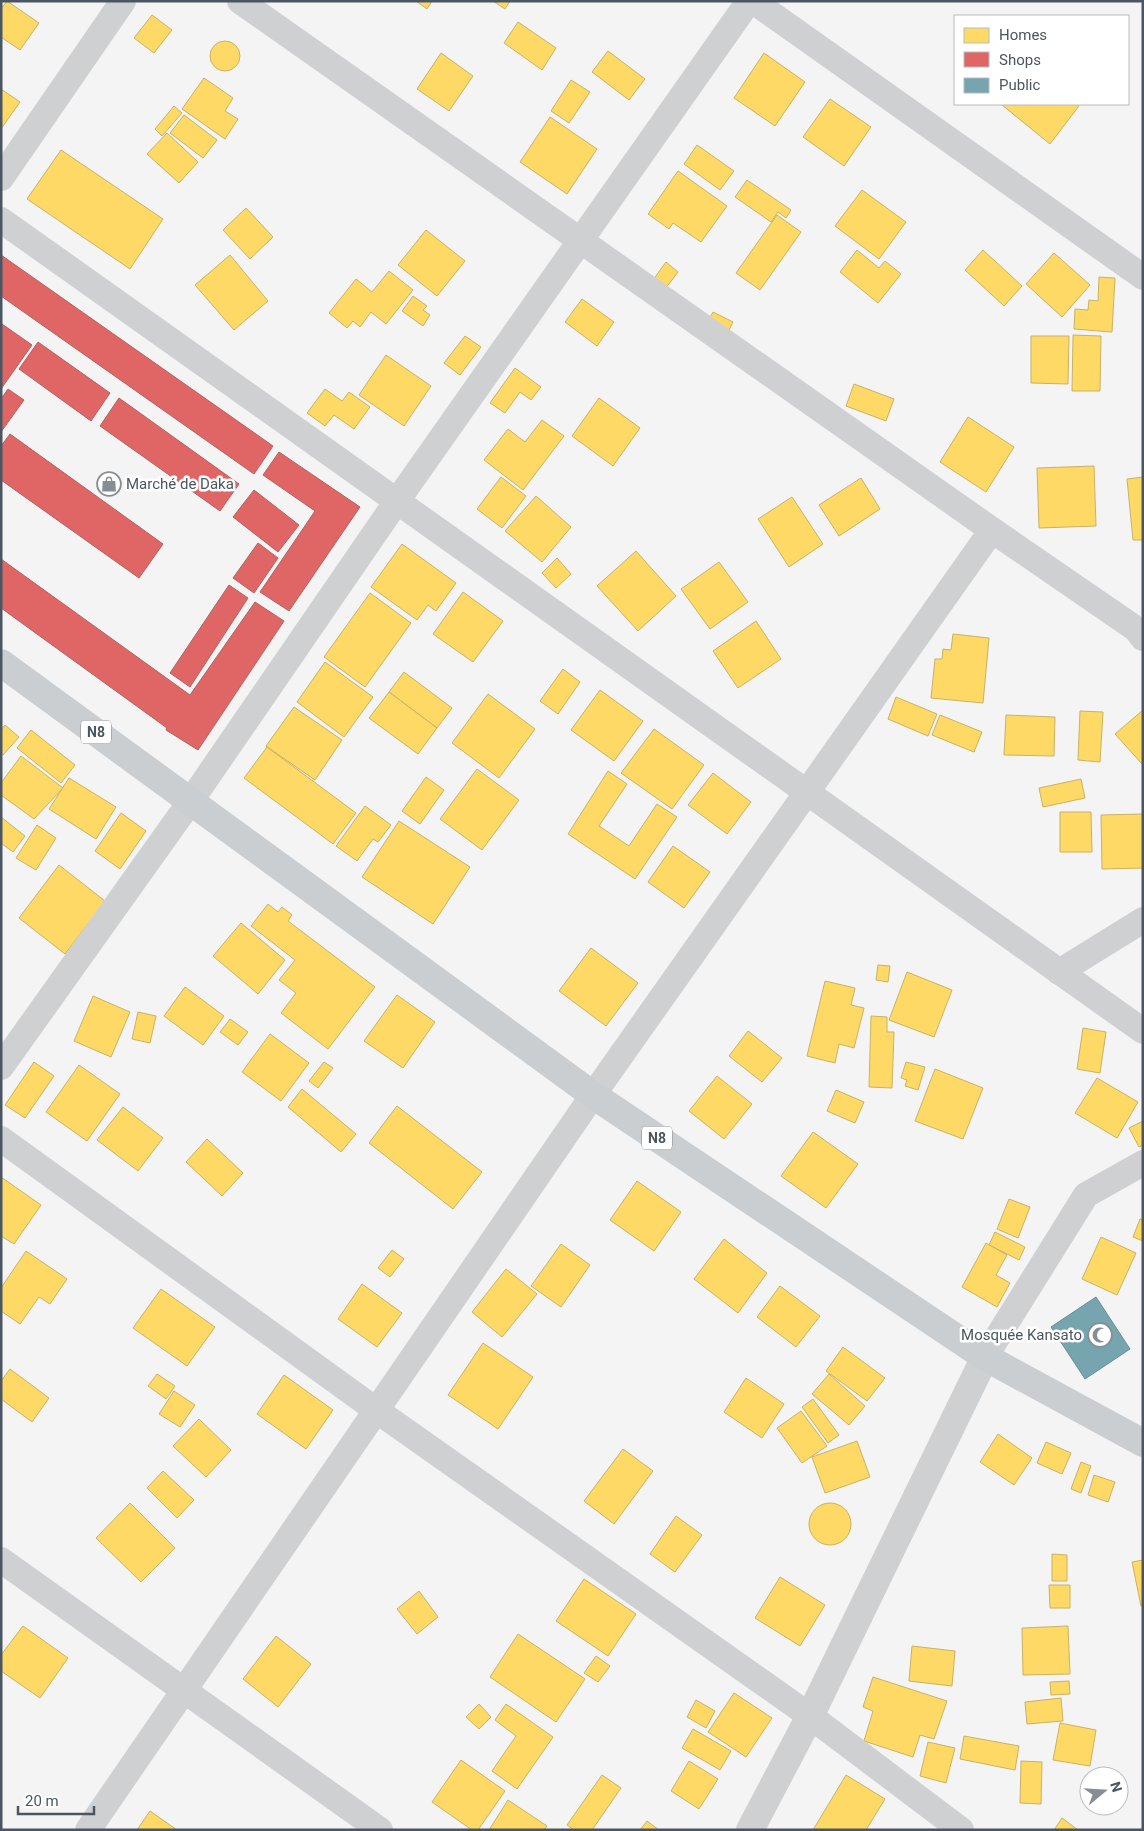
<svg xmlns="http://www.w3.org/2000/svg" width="1144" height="1831" font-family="Roboto,sans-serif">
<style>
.homes{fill:#ffd966;stroke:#c9b264}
.shops{fill:#e06666;stroke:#b36164}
.public{fill:#76a5af;stroke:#698d98}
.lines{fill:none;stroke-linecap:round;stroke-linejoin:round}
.minor{stroke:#ced0d2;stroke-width:26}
.tertiary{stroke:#ced0d2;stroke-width:28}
.primary{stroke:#caced1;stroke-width:28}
.labels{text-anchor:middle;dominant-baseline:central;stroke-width:5;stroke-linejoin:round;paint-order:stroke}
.shield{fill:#fff;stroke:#808990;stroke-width:1}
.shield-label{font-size:14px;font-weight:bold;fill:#4a5661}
.poi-label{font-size:15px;fill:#4a5661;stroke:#fff;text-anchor:start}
</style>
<rect width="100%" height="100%" fill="#f4f4f4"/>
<g class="homes">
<path d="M7,1L39,23L20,50L1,37V9Z"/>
<path d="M416,1H432L427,9Z"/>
<path d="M493,1H510L505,9Z"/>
<path d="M152,15L172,30L154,53L134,38Z"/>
<path d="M518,22L556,48L542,70L504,43Z"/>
<circle cx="225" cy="56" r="15"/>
<path d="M608,51L645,79L629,100L592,72Z"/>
<path d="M441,53L473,76L449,111L417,89Z"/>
<path d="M764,53L805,82L775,126L734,98Z"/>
<path d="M204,78L233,98L225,111L238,119L225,139L182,109Z"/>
<path d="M571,80L590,92L569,123L551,111Z"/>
<path d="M1,89L20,102L1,129Z"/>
<path d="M830,99L871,127L844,166L803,137Z"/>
<path d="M1003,104H1076L1079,106L1050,144L1002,105Z"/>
<path d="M174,106L182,113L162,136L155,129Z"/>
<path d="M184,115L217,140L203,158L170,133Z"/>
<path d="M550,117L597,149L567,194L520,162Z"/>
<path d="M167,133L198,162L179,183L147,154Z"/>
<path d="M697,145L734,171L720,190L684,164Z"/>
<path d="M61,150L163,219L130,269L27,199Z"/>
<path d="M678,171L727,206L701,242L673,223L669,229L648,214Z"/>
<path d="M747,180L791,210L786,218L778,212L771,222L735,197Z"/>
<path d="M862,190L906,222L879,259L835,226Z"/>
<path d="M246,208L273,237L250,259L223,230Z"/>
<path d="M777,215L801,232L760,290L736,273Z"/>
<path d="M426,230L465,261L437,296L398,265Z"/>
<path d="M857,250L879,268L885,261L901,274L878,303L840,272Z"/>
<path d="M983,250L1022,286L1004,306L965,270Z"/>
<path d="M1054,253L1090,285L1062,317L1026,284Z"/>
<path d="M230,255L268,301L234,330L195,285Z"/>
<path d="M666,262L678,272L665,289L653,280Z"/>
<path d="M389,271L413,290L386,324L371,312L360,327L353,321L347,328L329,313L356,279L372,292Z"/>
<path d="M1099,277L1115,278L1112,332L1074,329L1075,309L1088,310L1089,300L1098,301Z"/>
<path d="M413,296L427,306L423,310L430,315L423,326L402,311Z"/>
<path d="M582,299L614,322L597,346L565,322Z"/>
<path d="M713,312L733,322L728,332L708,321Z"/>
<path d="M1073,335L1101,336L1100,391H1072Z"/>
<path d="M465,336L481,347L460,375L444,363Z"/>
<path d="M1031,336H1069L1068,384L1031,383Z"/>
<path d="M386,355L431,386L404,426L359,395Z"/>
<path d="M515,368L541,387L531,400L520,392L505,413L490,403Z"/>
<path d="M854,384L894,399L886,421L846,406Z"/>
<path d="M325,389L342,401L349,392L370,407L354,429L334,415L325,426L307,413Z"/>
<path d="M599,398L640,428L613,466L572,436Z"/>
<path d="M968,417L1014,447L986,492L940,462Z"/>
<path d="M542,420L564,436L523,490L484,460L508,429L525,442Z"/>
<path d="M1094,466L1096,526L1039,528L1037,468Z"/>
<path d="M501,477L526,496L502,528L477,509Z"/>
<path d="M1143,477V540H1133L1127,479Z"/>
<path d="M861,478L880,509L839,536L819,505Z"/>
<path d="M536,496L571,527L542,562L505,531Z"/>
<path d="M792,497L823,544L789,567L758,519Z"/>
<path d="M402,544L456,583L436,611L428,605L417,620L371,587Z"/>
<path d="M636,551L676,596L638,631L597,586Z"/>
<path d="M557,558L571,574L556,588L542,573Z"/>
<path d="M719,562L748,602L710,629L681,589Z"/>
<path d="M463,592L503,621L473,662L433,634Z"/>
<path d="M370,593L411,623L365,687L324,657Z"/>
<path d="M756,621L781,659L738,688L713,651Z"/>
<path d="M953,634L989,638L983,703L931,698L935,659H942L943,649L951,650Z"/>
<path d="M325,662L373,697L344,737L297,702Z"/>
<path d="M563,669L580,682L558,714L540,701Z"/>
<path d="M404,672L452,708L437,728L389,692Z"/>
<path d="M600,690L643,721L614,761L571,730Z"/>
<path d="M389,692L437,728L418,754L369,718Z"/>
<path d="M488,694L535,729L499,778L452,743Z"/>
<path d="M896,697L937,714L928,736L888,719Z"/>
<path d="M294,707L342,740L315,780L266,746Z"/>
<path d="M1143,710V765L1115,734Z"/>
<path d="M1080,711L1103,712L1100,762L1078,760Z"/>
<path d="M940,715L982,732L974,752L932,735Z"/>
<path d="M1006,715L1055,717L1054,756L1004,755Z"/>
<path d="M5,725L19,737L3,755L1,753V730Z"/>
<path d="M654,729L704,765L672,809L621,773Z"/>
<path d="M31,730L75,765L61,783L17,748Z"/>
<path d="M267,747L356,813L333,844L244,778Z"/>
<path d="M21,756L63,788L34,819L1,795V783Z"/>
<path d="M477,769L519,800L482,850L440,819Z"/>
<path d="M608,771L627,784L599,826L629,846L657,804L677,817L635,879L568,834Z"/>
<path d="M713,773L751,802L727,834L688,805Z"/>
<path d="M426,777L444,790L420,824L402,811Z"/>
<path d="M69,778L116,807L96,839L49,809Z"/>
<path d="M1081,779L1085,798L1043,807L1039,788Z"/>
<path d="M365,806L391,825L378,842L373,839L357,861L336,846Z"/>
<path d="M1060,812H1091L1092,852H1060Z"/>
<path d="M121,813L146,831L120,869L95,851Z"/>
<path d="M1143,814V868L1102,869L1101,815Z"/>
<path d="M1,817L25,836L13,852L1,843Z"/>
<path d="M399,821L470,867L433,924L362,877Z"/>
<path d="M37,825L56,838L36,870L16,858Z"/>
<path d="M673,846L710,872L684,908L648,882Z"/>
<path d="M59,865L105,901L65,954L19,918Z"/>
<path d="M268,904L278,912L282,907L292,915L288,921L375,987L328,1049L281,1013L296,993L279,980L295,960L251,926Z"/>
<path d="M241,923L285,960L258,994L213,956Z"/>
<path d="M591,948L638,983L606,1026L559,991Z"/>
<path d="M878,965L890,966L888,982L876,980Z"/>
<path d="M907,972L952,990L934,1037L889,1020Z"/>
<path d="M825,981L855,988L851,1005L864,1008L854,1048L839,1044L835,1063L807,1056Z"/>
<path d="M185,987L224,1016L203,1045L164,1016Z"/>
<path d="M397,995L435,1022L403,1068L364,1041Z"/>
<path d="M93,996L130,1012L111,1057L74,1041Z"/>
<path d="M138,1012L156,1016L150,1043L132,1039Z"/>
<path d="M871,1016L887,1017V1032H894L892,1088L869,1087Z"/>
<path d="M230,1019L248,1032L238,1045L220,1032Z"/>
<path d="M1083,1028L1106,1032L1100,1073L1077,1069Z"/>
<path d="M748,1031L782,1058L762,1082L729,1056Z"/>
<path d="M270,1034L309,1063L281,1101L242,1072Z"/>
<path d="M34,1062L54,1076L25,1118L5,1105Z"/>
<path d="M324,1062L333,1068L318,1088L309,1081Z"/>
<path d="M906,1062L925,1067L918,1090L905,1086L907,1080L901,1078Z"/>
<path d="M79,1065L120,1094L87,1141L46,1112Z"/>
<path d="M935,1069L983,1088L963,1139L915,1121Z"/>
<path d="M717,1076L752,1104L724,1139L689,1111Z"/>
<path d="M1097,1078L1138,1102L1117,1138L1075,1113Z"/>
<path d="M302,1089L356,1134L341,1152L288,1107Z"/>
<path d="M836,1090L864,1102L855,1123L827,1111Z"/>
<path d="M397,1106L482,1172L453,1209L369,1143Z"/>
<path d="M123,1107L163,1138L138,1171L97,1140Z"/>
<path d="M1143,1121V1145L1139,1147L1129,1128Z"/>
<path d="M813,1132L858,1164L826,1208L781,1176Z"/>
<path d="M207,1139L243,1173L222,1196L186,1162Z"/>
<path d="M1,1177L41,1205L14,1244L1,1236Z"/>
<path d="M637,1181L681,1212L654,1251L610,1220Z"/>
<path d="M1009,1199L1030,1207L1018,1238L997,1229Z"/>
<path d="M1140,1219L1143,1220V1241L1133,1237Z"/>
<path d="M995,1232L1025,1247L1019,1260L989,1245Z"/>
<path d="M1101,1237L1136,1253L1117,1295L1082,1279Z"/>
<path d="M724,1239L767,1273L738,1313L694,1279Z"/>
<path d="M986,1243L1007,1255L996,1275L1010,1283L997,1307L962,1287Z"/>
<path d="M561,1244L590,1265L561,1307L531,1286Z"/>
<path d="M392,1250L404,1259L390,1277L378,1268Z"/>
<path d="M26,1251L67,1279L50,1304L39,1297L20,1324L1,1311V1288Z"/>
<path d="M506,1269L537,1294L502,1337L472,1312Z"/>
<path d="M362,1284L402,1313L377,1347L338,1319Z"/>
<path d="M780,1286L820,1316L796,1347L757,1317Z"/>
<path d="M161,1289L215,1327L187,1366L133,1328Z"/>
<path d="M483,1343L533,1377L498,1429L448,1395Z"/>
<path d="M843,1347L885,1378L867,1401L826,1371Z"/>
<path d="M10,1369L49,1398L32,1422L1,1399V1381Z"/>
<path d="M157,1374L175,1386L166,1399L148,1386Z"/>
<path d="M829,1374L865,1406L849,1425L812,1394Z"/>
<path d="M284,1375L333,1410L306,1449L257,1414Z"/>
<path d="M746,1378L784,1404L762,1438L724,1412Z"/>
<path d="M174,1391L195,1405L180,1427L159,1414Z"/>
<path d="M813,1399L839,1435L828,1443L802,1407Z"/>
<path d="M801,1411L827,1446L802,1463L777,1428Z"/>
<path d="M199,1419L231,1450L206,1477L173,1446Z"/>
<path d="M998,1434L1032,1458L1014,1485L980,1462Z"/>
<path d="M857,1441L870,1477L825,1493L812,1457Z"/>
<path d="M1046,1442L1071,1453L1062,1474L1037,1463Z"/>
<path d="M623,1449L653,1471L614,1524L584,1501Z"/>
<path d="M1081,1462L1091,1466L1081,1493L1071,1489Z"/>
<path d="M163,1471L194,1500L177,1518L147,1488Z"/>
<path d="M1094,1475L1115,1482L1108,1502L1088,1495Z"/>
<path d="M130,1503L175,1548L141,1582L96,1538Z"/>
<circle cx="830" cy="1524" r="21"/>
<path d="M676,1516L702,1535L675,1572L650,1554Z"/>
<path d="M1052,1554L1067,1555V1581H1052Z"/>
<path d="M1143,1560V1606H1141L1132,1562Z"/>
<path d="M780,1577L825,1605L800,1646L755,1618Z"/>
<path d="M584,1579L636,1614L608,1656L556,1621Z"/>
<path d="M1049,1585H1070V1608H1050Z"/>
<path d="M419,1591L438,1617L417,1634L397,1609Z"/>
<path d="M23,1626L68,1658L40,1698L1,1671V1655Z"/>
<path d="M1068,1626L1070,1674L1023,1675L1022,1628Z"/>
<path d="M518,1634L585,1679L556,1722L490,1677Z"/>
<path d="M276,1636L311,1664L278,1707L243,1679Z"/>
<path d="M912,1646L955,1651L952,1686L909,1681Z"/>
<path d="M596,1656L610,1666L598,1682L584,1673Z"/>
<path d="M873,1677L947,1701L934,1739L920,1735L913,1757L864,1741L873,1711L863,1707Z"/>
<path d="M1069,1681L1070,1694L1051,1695L1050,1682Z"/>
<path d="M734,1693L772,1718L746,1757L708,1732Z"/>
<path d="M1061,1698L1063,1721L1027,1724L1025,1702Z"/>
<path d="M696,1700L715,1711L706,1728L687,1717Z"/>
<path d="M479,1704L491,1717L479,1729L466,1717Z"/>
<path d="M506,1704L553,1737L517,1789L492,1771L516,1736L495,1720Z"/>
<path d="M1060,1723L1096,1730L1090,1766L1053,1760Z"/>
<path d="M693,1729L731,1751L720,1770L682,1748Z"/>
<path d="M964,1736L1019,1746L1015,1770L960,1759Z"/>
<path d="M928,1742L955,1748L946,1783L920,1776Z"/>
<path d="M461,1760L505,1791L478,1830H472L432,1802Z"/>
<path d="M689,1761L718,1779L699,1809L671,1791Z"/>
<path d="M1021,1761L1042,1762L1041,1804L1020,1803Z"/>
<path d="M602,1775L621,1788L592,1830H574L567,1825Z"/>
<path d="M846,1775L885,1799L866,1830H813Z"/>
<path d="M508,1800L547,1826L544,1830H489Z"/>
<path d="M150,1811L177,1830H137Z"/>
<path d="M1062,1818L1078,1830H1054Z"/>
<path d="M647,1821L659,1830H640Z"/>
</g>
<g class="shops">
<path d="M1,255L273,446L254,474L1,296Z"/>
<path d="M2,324L32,345L1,389V325Z"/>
<path d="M38,342L110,393L91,421L19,369Z"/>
<path d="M8,389L24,400L1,432V399Z"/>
<path d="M119,398L239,484L220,511L100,426Z"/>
<path d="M10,434L163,544L139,578L1,480V446Z"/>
<path d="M279,452L360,507L289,611L260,592L315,511L263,475Z"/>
<path d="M254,490L299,525L278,552L233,517Z"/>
<path d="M258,543L278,558L254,593L233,578Z"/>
<path d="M1,559L190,695L255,602L284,621L198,750L166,730L167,728L1,608Z"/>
<path d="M229,585L248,598L190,687L170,673Z"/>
</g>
<path class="public" d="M1096,1297L1130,1349L1085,1379L1051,1327Z"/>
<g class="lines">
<g class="minor">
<path d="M240,1L992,530L1136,629L1143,638"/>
<path d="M753,1L1143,277"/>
<path d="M1,178L123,1"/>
<path d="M1,220L1143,1031"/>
<path d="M1059,972L1143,920"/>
<path d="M1,1067L190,802L397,501L749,1"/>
<path d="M1,1139L376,1410L810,1716L961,1830"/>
<path d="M985,1357L1086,1195L1143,1163"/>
<path d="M1,1560L380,1830"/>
<path d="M88,1830L593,1095L992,530"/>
</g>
<path class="tertiary" d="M750,1830L810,1716L985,1357"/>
<path class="primary" d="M1,663L593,1095L985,1357L1143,1443"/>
</g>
<defs>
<g id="shop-ring" transform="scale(1.25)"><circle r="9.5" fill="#fff" stroke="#868d94" stroke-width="1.5"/><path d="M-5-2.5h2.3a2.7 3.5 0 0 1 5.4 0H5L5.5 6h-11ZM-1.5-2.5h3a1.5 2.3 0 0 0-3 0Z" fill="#868d94"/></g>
<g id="mosque-ring" transform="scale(1.25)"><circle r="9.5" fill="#fff" stroke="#868d94" stroke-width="1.5"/><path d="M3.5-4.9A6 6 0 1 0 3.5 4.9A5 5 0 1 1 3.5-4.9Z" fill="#868d94"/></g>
</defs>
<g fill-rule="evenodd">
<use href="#shop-ring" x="109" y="484"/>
<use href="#mosque-ring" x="1100" y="1335"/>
</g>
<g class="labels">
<g class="shield">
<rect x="81" y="720.5" width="30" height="23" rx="4"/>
<rect x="642" y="1126.5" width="30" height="23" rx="4"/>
</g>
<g class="shield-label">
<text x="96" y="732">N8</text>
<text x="657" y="1138">N8</text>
</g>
<g class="poi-label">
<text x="126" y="484">Marché de Daka</text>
<text x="1082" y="1335" text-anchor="end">Mosquée Kansato</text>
</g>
</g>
<rect width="1144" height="1831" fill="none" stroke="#4a5661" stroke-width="5"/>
<rect x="954" y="15" width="175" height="90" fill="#ffffff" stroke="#b7bbc0"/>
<rect x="964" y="28" width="25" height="15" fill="#ffd966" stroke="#b7bbc0"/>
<text x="999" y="40" font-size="15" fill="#4a5661">Homes</text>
<rect x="964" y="52" width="25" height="15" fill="#e06666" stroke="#b7bbc0"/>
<text x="999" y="65" font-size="15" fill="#4a5661">Shops</text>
<rect x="964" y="78" width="25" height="15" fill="#76a5af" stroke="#b7bbc0"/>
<text x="999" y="90" font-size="15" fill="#4a5661">Public</text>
<g transform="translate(1104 1791) rotate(72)"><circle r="24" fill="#ffffff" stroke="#b7bbc0"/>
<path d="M0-4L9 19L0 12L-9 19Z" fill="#868d94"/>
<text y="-8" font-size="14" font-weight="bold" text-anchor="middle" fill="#4a5661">N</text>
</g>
<path d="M18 1806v8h76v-8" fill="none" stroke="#4a5661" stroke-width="2.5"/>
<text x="25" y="1806" font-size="15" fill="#4a5661" stroke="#ffffff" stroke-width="4" paint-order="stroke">20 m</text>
</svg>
